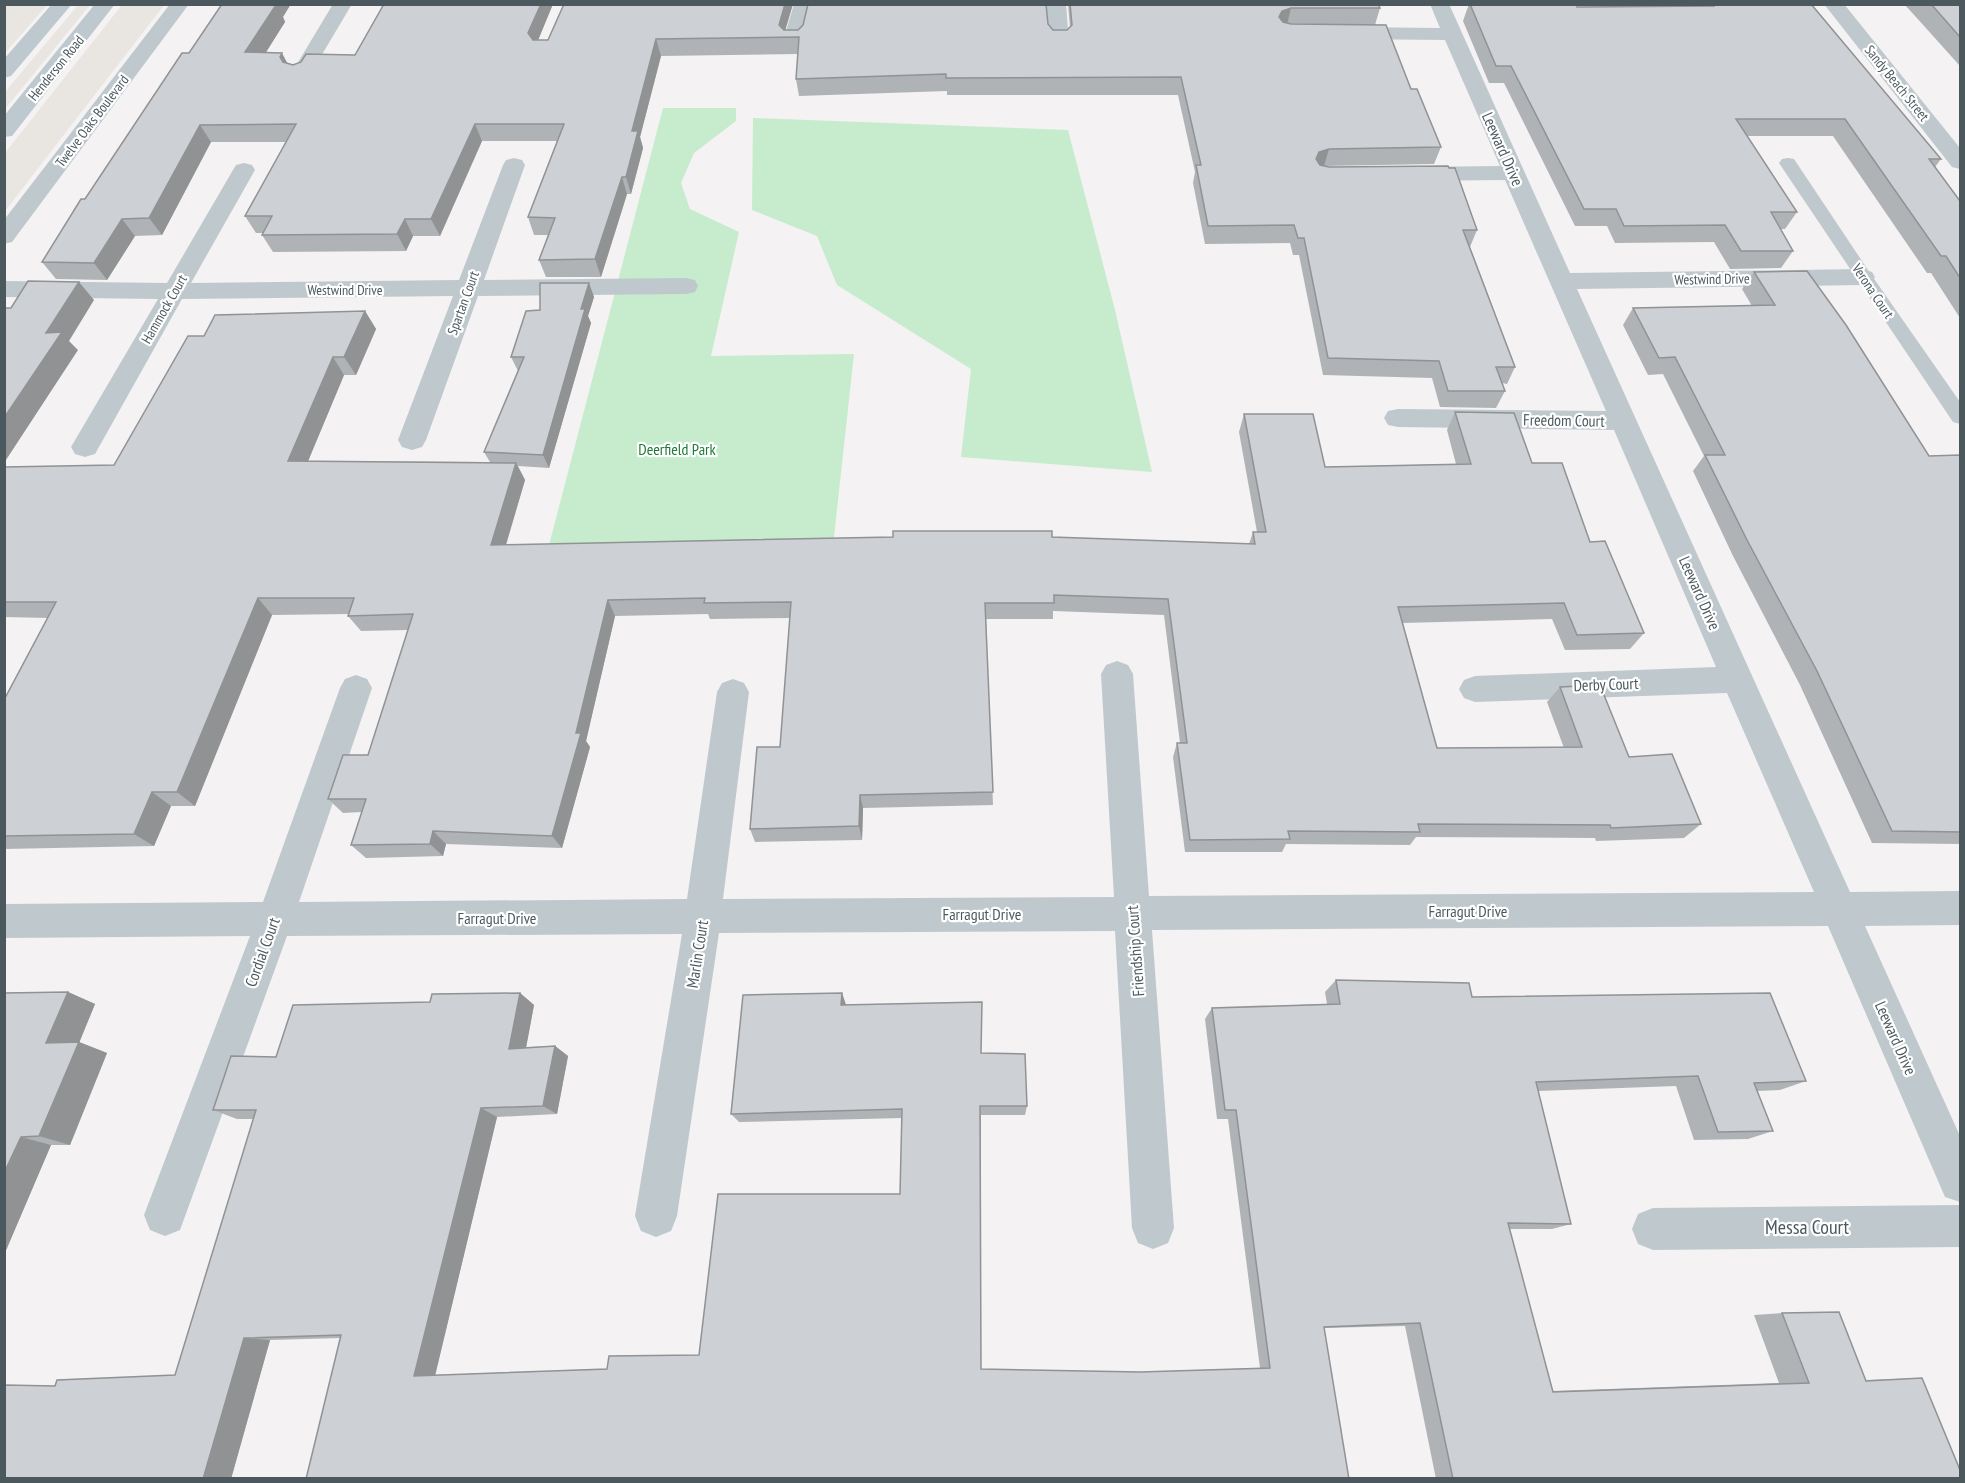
<svg xmlns="http://www.w3.org/2000/svg" width="1965" height="1483" font-family="'PT Sans Narrow',sans-serif">
<style>
.commercial{fill:#e9e5e0}
.green{fill:#c6eccd}
.lines{fill:none;stroke-linecap:round;stroke-linejoin:round}
.lane{fill:#bfc9cd;fill-rule:evenodd}
.street{fill:#bfc9cd;fill-rule:evenodd}
.secondary{fill:#bdc9ce;fill-rule:evenodd}
.wall{fill:#b0b3b6}
.shaded-wall{fill:#909294}
.building{fill:#cdd0d4;stroke:#909294;stroke-width:1.5}
.labels{text-anchor:middle;dominant-baseline:central;stroke-width:4.5;stroke-linejoin:round;paint-order:stroke}
.far-street-label{font-size:14px;fill:#4b595e;stroke:#fff}
.street-label{font-size:16px;fill:#4b595e;stroke:#fff}
.park-label{font-size:16px;fill:#217a3b;stroke:#fff}
.near-street-label{font-size:20px;fill:#4b595e;stroke:#fff}
</style>
<rect width="100%" height="100%" fill="#f4f2f3"/>
<g class="commercial">
<path d="M5,4L47,5L5,53L4,5Z"/>
<path d="M79,4L90,5L5,109V92Z"/>
<path d="M122,5H164L5,211V153Z"/>
</g>
<g class="green">
<path d="M663,108H736V121L694,153L681,183L690,209L739,232L711,356L854,354L833,546L548,549Z"/>
<path d="M753,118L1068,130L1115,310L1152,472L961,457L971,369L837,285L817,236L752,210Z"/>
</g>
<g class="lines">
<path class="lane" d="M1788,158L1794,159L1870,273L1960,402V424L1953,422L1779,163L1782,159Z"/>
<g class="street">
<path d="M170,4H189L12,242L4,244V220Z"/>
<path d="M333,4H352L308,78L301,80L294,78L291,74Z"/>
<path d="M794,4H814L803,41L800,45H786L783,41Z"/>
<path d="M1046,4H1066L1069,41L1066,45H1052L1049,41Z"/>
<path d="M1430,4H1449L1570,273L1863,269L1872,272L1875,277L1872,282L1863,285L1577,289L1850,892L1960,891V925L1865,926L1960,1136V1202L1945,1197L1828,926L1152,930L1174,1228L1168,1243L1153,1249L1138,1243L1132,1228L1115,931L719,933L677,1216L671,1231L656,1237L641,1231L635,1216L682,934L287,936L180,1230L165,1236L150,1230L144,1215L250,936L4,938V904L263,902L340,688L345,679L356,675L367,679L372,688L299,902L687,899L717,692L722,683L733,679L744,683L749,692L723,899L1114,897L1101,674L1106,665L1117,661L1128,665L1133,674L1149,896L1814,892L1727,693L1475,702L1464,698L1459,689L1464,680L1475,676L1716,667L1614,430L1398,427L1388,425L1384,418L1388,411L1398,409L1606,411L1505,180L1413,181L1405,179L1402,174L1405,169L1413,167L1500,166L1445,40L1346,39L1339,37L1336,33L1339,29L1346,27L1440,28Z"/>
<path d="M1824,4H1844L1960,148V169L1952,167Z"/>
<path d="M514,158L522,160L525,165L484,280L686,278L695,280L698,286L695,292L686,294L478,296L426,440L422,447L412,450L402,447L398,440L453,296L182,299L95,454L85,457L75,454L71,447L158,299L4,297V281L167,283L233,170L236,165L244,163L252,165L255,170L191,283L459,280L503,165L506,160Z"/>
<path d="M1960,1205V1247L1653,1250L1638,1244L1632,1229L1638,1214L1653,1208Z"/>
</g>
<g class="secondary">
<path d="M52,4H72L11,76L4,78V59Z"/>
<path d="M95,4H115L12,136L4,137V116Z"/>
</g>
</g>
<g class="wall">
<path d="M384,4H553L538,40H548L793,4L785,30L1048,24L1053,30H1067L1070,28L1068,4H1378L1380,8L1375,25L1411,89L1441,147L1434,164L1324,166L1477,230L1470,247L1515,367L1507,384L1502,383L1505,391L1496,408L1440,407L1432,378L1323,375L1299,255H1293L1290,243L1205,244L1193,183L1195,172L1178,95H947V91L799,96L796,79L798,54L661,56L640,137L643,148L631,194H627L601,277H546L539,260L548,235H534L528,217L557,141H482L440,236H413L406,251L273,252L262,235L263,233H256L245,216L286,142H211L162,235L135,236L107,280L56,279L42,262L85,199L189,53L283,17L285,22L265,53L287,63L293,65L355,55Z"/>
<path d="M1469,4H1576L1577,7L1694,6L1693,4H1811L1941,159L1935,167L1960,201V318L1931,273H1927L1833,136H1747L1797,212L1785,229H1781L1793,251L1781,268L1730,269L1714,242L1615,243L1607,226H1575L1504,83H1489L1463,21Z"/>
<path d="M1904,4H1960V66L1916,17Z"/>
<path d="M1754,272L1929,456L1960,455V844L1872,843L1800,685L1733,556L1693,471L1704,456L1663,374L1648,375L1623,325L1633,308L1752,306L1742,289Z"/>
<path d="M589,283L594,297L588,316L591,323L549,468L518,466L525,480L506,545L1052,537L1249,544L1253,532H1257L1239,432L1244,414L1325,467L1456,464L1447,430L1455,412L1532,463L1590,542L1644,633L1630,649L1565,650L1552,619L1403,623L1437,748H1564L1547,702L1560,687L1629,757L1701,824L1684,838L1596,841L1595,838L1416,837L1410,845L1286,844L1282,852H1185L1173,757L1177,743H1180L1164,615L1053,611V619H986L993,805L863,808L862,840L755,842L750,829L780,747L790,618L710,619L708,614L615,616L586,741L590,747L562,848L446,844L443,856L366,858L351,845L362,812L343,813L328,799L368,755L408,630L361,631L348,616V614L272,615L195,806H171L154,846L4,849V700L48,618L4,617V467L114,465L204,336L365,311L376,329L356,375H344L308,461L490,462L484,452L518,371L511,357L540,310Z"/>
<path d="M1336,980L1472,997L1806,1081L1780,1090L1757,1091L1773,1131L1748,1139L1694,1140L1676,1086L1538,1091L1571,1224L1552,1229H1510L1552,1391L1779,1383L1754,1315L1782,1313L1865,1380L1922,1378L1960,1479H1436L1405,1326L1324,1328L1349,1479H306L341,1338L270,1340L231,1479H4V1385L55,1386L175,1375L254,1119H237L213,1110L276,1057L430,1002L520,993L534,1005L526,1047L555,1046L568,1056L557,1114L497,1117L435,1375L607,1369L699,1355L900,1194L902,1118L739,1122L731,1114L842,993L846,1005L981,1053L1027,1106L1025,1115H981V1369L1140,1372L1260,1368L1228,1119H1217L1205,1019L1212,1008L1327,1004L1325,992Z"/>
<path d="M68,992L95,1004L79,1042L107,1053L70,1145H51L4,1255V993Z"/>
</g>
<g class="shaded-wall">
<path d="M291,4L283,17L285,22L255,70L245,52L271,5Z"/>
<path d="M541,4H553L534,50L528,33Z"/>
<path d="M785,4H793L783,38L779,25Z"/>
<path d="M1291,8L1287,25L1278,28L1279,17L1282,11Z"/>
<path d="M656,39L661,56L640,137L643,148L631,194L626,177L632,131Z"/>
<path d="M282,53L291,70L289,74L280,57Z"/>
<path d="M475,124L482,141L440,236L431,219Z"/>
<path d="M200,125L211,142L162,235L149,218Z"/>
<path d="M1329,149L1324,166L1311,176L1319,152Z"/>
<path d="M622,177L627,194L601,277L595,259Z"/>
<path d="M122,219L135,236L107,280L94,263Z"/>
<path d="M405,219L413,236L406,251L397,234Z"/>
<path d="M79,282L94,300L69,341L78,350L4,463V418L46,333Z"/>
<path d="M589,283L594,297L588,316L591,323L549,468L543,455L581,309Z"/>
<path d="M365,311L376,329L356,375L344,357Z"/>
<path d="M333,357L344,375L301,478L288,461Z"/>
<path d="M516,463L525,480L501,561L491,545Z"/>
<path d="M258,598L272,615L195,806L177,792Z"/>
<path d="M608,600L615,616L586,741L590,747L562,848L552,836L576,733Z"/>
<path d="M152,792L171,806L154,846L134,834Z"/>
<path d="M860,795L863,808L862,840L859,826Z"/>
<path d="M433,831L446,844L443,856L430,844Z"/>
<path d="M68,992L95,1004L75,1053L46,1043Z"/>
<path d="M520,993L534,1005L524,1059L509,1049Z"/>
<path d="M842,993L846,1005H841Z"/>
<path d="M79,1042L107,1053L70,1145L39,1136Z"/>
<path d="M555,1046L568,1056L557,1114L543,1106Z"/>
<path d="M481,1108L497,1117L435,1376H414Z"/>
<path d="M21,1137L51,1145L4,1255V1173Z"/>
<path d="M244,1338L270,1340L231,1479H203Z"/>
</g>
<g class="building">
<path d="M222,4L276,5L245,52L282,53L280,57L283,62L293,65L301,62L306,54L355,55L384,4H541L528,33L533,40H548L564,4H785L779,25L784,30H798L803,25L808,4H1046L1048,24L1053,30H1067L1072,25L1070,4H1378L1380,8H1291L1282,11L1279,17L1283,22L1291,24L1386,25L1411,89H1417L1441,147L1329,149L1319,152L1316,159L1320,165L1329,167L1448,166L1449,168H1455L1477,230H1463L1515,367H1496L1505,391H1448L1439,361L1328,358L1304,238H1298L1294,225L1208,226L1196,165H1201L1181,77L946,78V74L796,79L799,37L656,39L632,131H638L626,177H622L595,259L539,260L555,218L528,217L564,124H475L431,219H405L397,234L262,235L272,216H245L296,124L200,125L149,218L122,219L94,263L42,262L81,199H85L182,53H189Z"/>
<path d="M1470,4H1576L1577,7L1714,6L1713,4H1811L1941,159H1929L1960,201V278L1946,256H1941L1845,119H1736L1797,212H1771L1793,251H1741L1725,225L1624,226L1616,209H1584L1511,66H1496Z"/>
<path d="M1931,4H1960V37Z"/>
<path d="M1807,271L1846,325L1929,456L1960,455V832L1892,831L1817,671L1747,540L1705,455H1725L1675,357L1659,358L1633,308L1775,305L1754,272Z"/>
<path d="M28,281L79,282L46,333L62,332L4,418V309L5,308H11Z"/>
<path d="M540,283H589L581,309H585L543,455L484,452L524,357H511L526,311L540,310Z"/>
<path d="M365,311L344,357H333L288,461L516,463L491,545L893,537V531H1052V537L1255,544L1253,532H1266L1244,414H1313L1325,467L1471,464L1455,412L1514,413L1532,463H1562L1590,542L1605,541L1644,633L1577,635L1564,603L1398,607L1437,748L1582,747L1560,687L1600,685L1629,757L1672,754L1701,824L1611,828L1610,825L1418,824L1420,832L1288,831L1290,839L1190,840L1177,743H1187L1168,599L1054,595V603H985L993,792L860,795L859,826L750,829L757,747H780L791,602L704,603L705,598L608,600L576,733H581L552,836L433,831L430,844L351,845L366,799H328L343,755H368L413,614L348,616L354,598H258L177,792H152L134,834L4,836V700L56,602H4V467L114,465L188,336H204L215,315Z"/>
<path d="M1336,980L1469,983L1472,997L1770,993L1806,1081L1754,1083L1773,1131L1718,1132L1698,1076L1536,1082L1571,1224L1508,1223L1553,1392L1809,1383L1782,1313L1839,1312L1866,1381L1922,1378L1960,1470V1479H1453L1420,1323L1324,1327L1349,1479H306L341,1335L244,1338L203,1479H4V1385L55,1386L57,1380L175,1375L256,1110H213L231,1056L276,1057L293,1005L430,1002L432,994L520,993L509,1049L555,1046L543,1106L481,1108L414,1376L607,1369L609,1356L699,1355L718,1194H900L902,1109L731,1114L743,995L842,993L841,1005L982,1002L981,1053L1025,1054L1027,1106H980L981,1369L1140,1372L1270,1368L1236,1110H1225L1212,1008L1340,1004Z"/>
<path d="M68,992L46,1043L79,1042L39,1136L21,1137L4,1173V993Z"/>
</g>
<g class="labels">
<g class="far-street-label">
<text transform="translate(56 68) rotate(-51)">Henderson Road</text>
<text transform="translate(1897 83) rotate(51)">Sandy Beach Street</text>
<text transform="translate(92 121) rotate(-53)">Twelve Oaks Boulevard</text>
<text transform="translate(1712 279) rotate(-1)">Westwind Drive</text>
<text x="345" y="290">Westwind Drive</text>
<text transform="translate(1873 291) rotate(56)">Verona Court</text>
<text transform="translate(463 303) rotate(-70)">Spartan Court</text>
<text transform="translate(164 309) rotate(-60)">Hammock Court</text>
</g>
<g class="street-label">
<text transform="translate(1503 149) rotate(66)">Leeward Drive</text>
<text transform="translate(1564 420) rotate(1)">Freedom Court</text>
<text transform="translate(1700 593) rotate(66)">Leeward Drive</text>
<text transform="translate(1606 684) rotate(-2)">Derby Court</text>
<text x="1468" y="911">Farragut Drive</text>
<text x="982" y="914">Farragut Drive</text>
<text x="497" y="918">Farragut Drive</text>
<text transform="translate(1135 951) rotate(-94)">Friendship Court</text>
<text transform="translate(262 952) rotate(-70)">Cordial Court</text>
<text transform="translate(697 954) rotate(-81)">Marlin Court</text>
<text transform="translate(1896 1038) rotate(66)">Leeward Drive</text>
</g>
<g class="park-label">
<text x="677" y="449">Deerfield Park</text>
</g>
<g class="near-street-label">
<text x="1807" y="1227">Messa Court</text>
</g>
</g>
<rect width="1965" height="1483" fill="none" stroke="#4b595e" stroke-width="12"/>
</svg>
